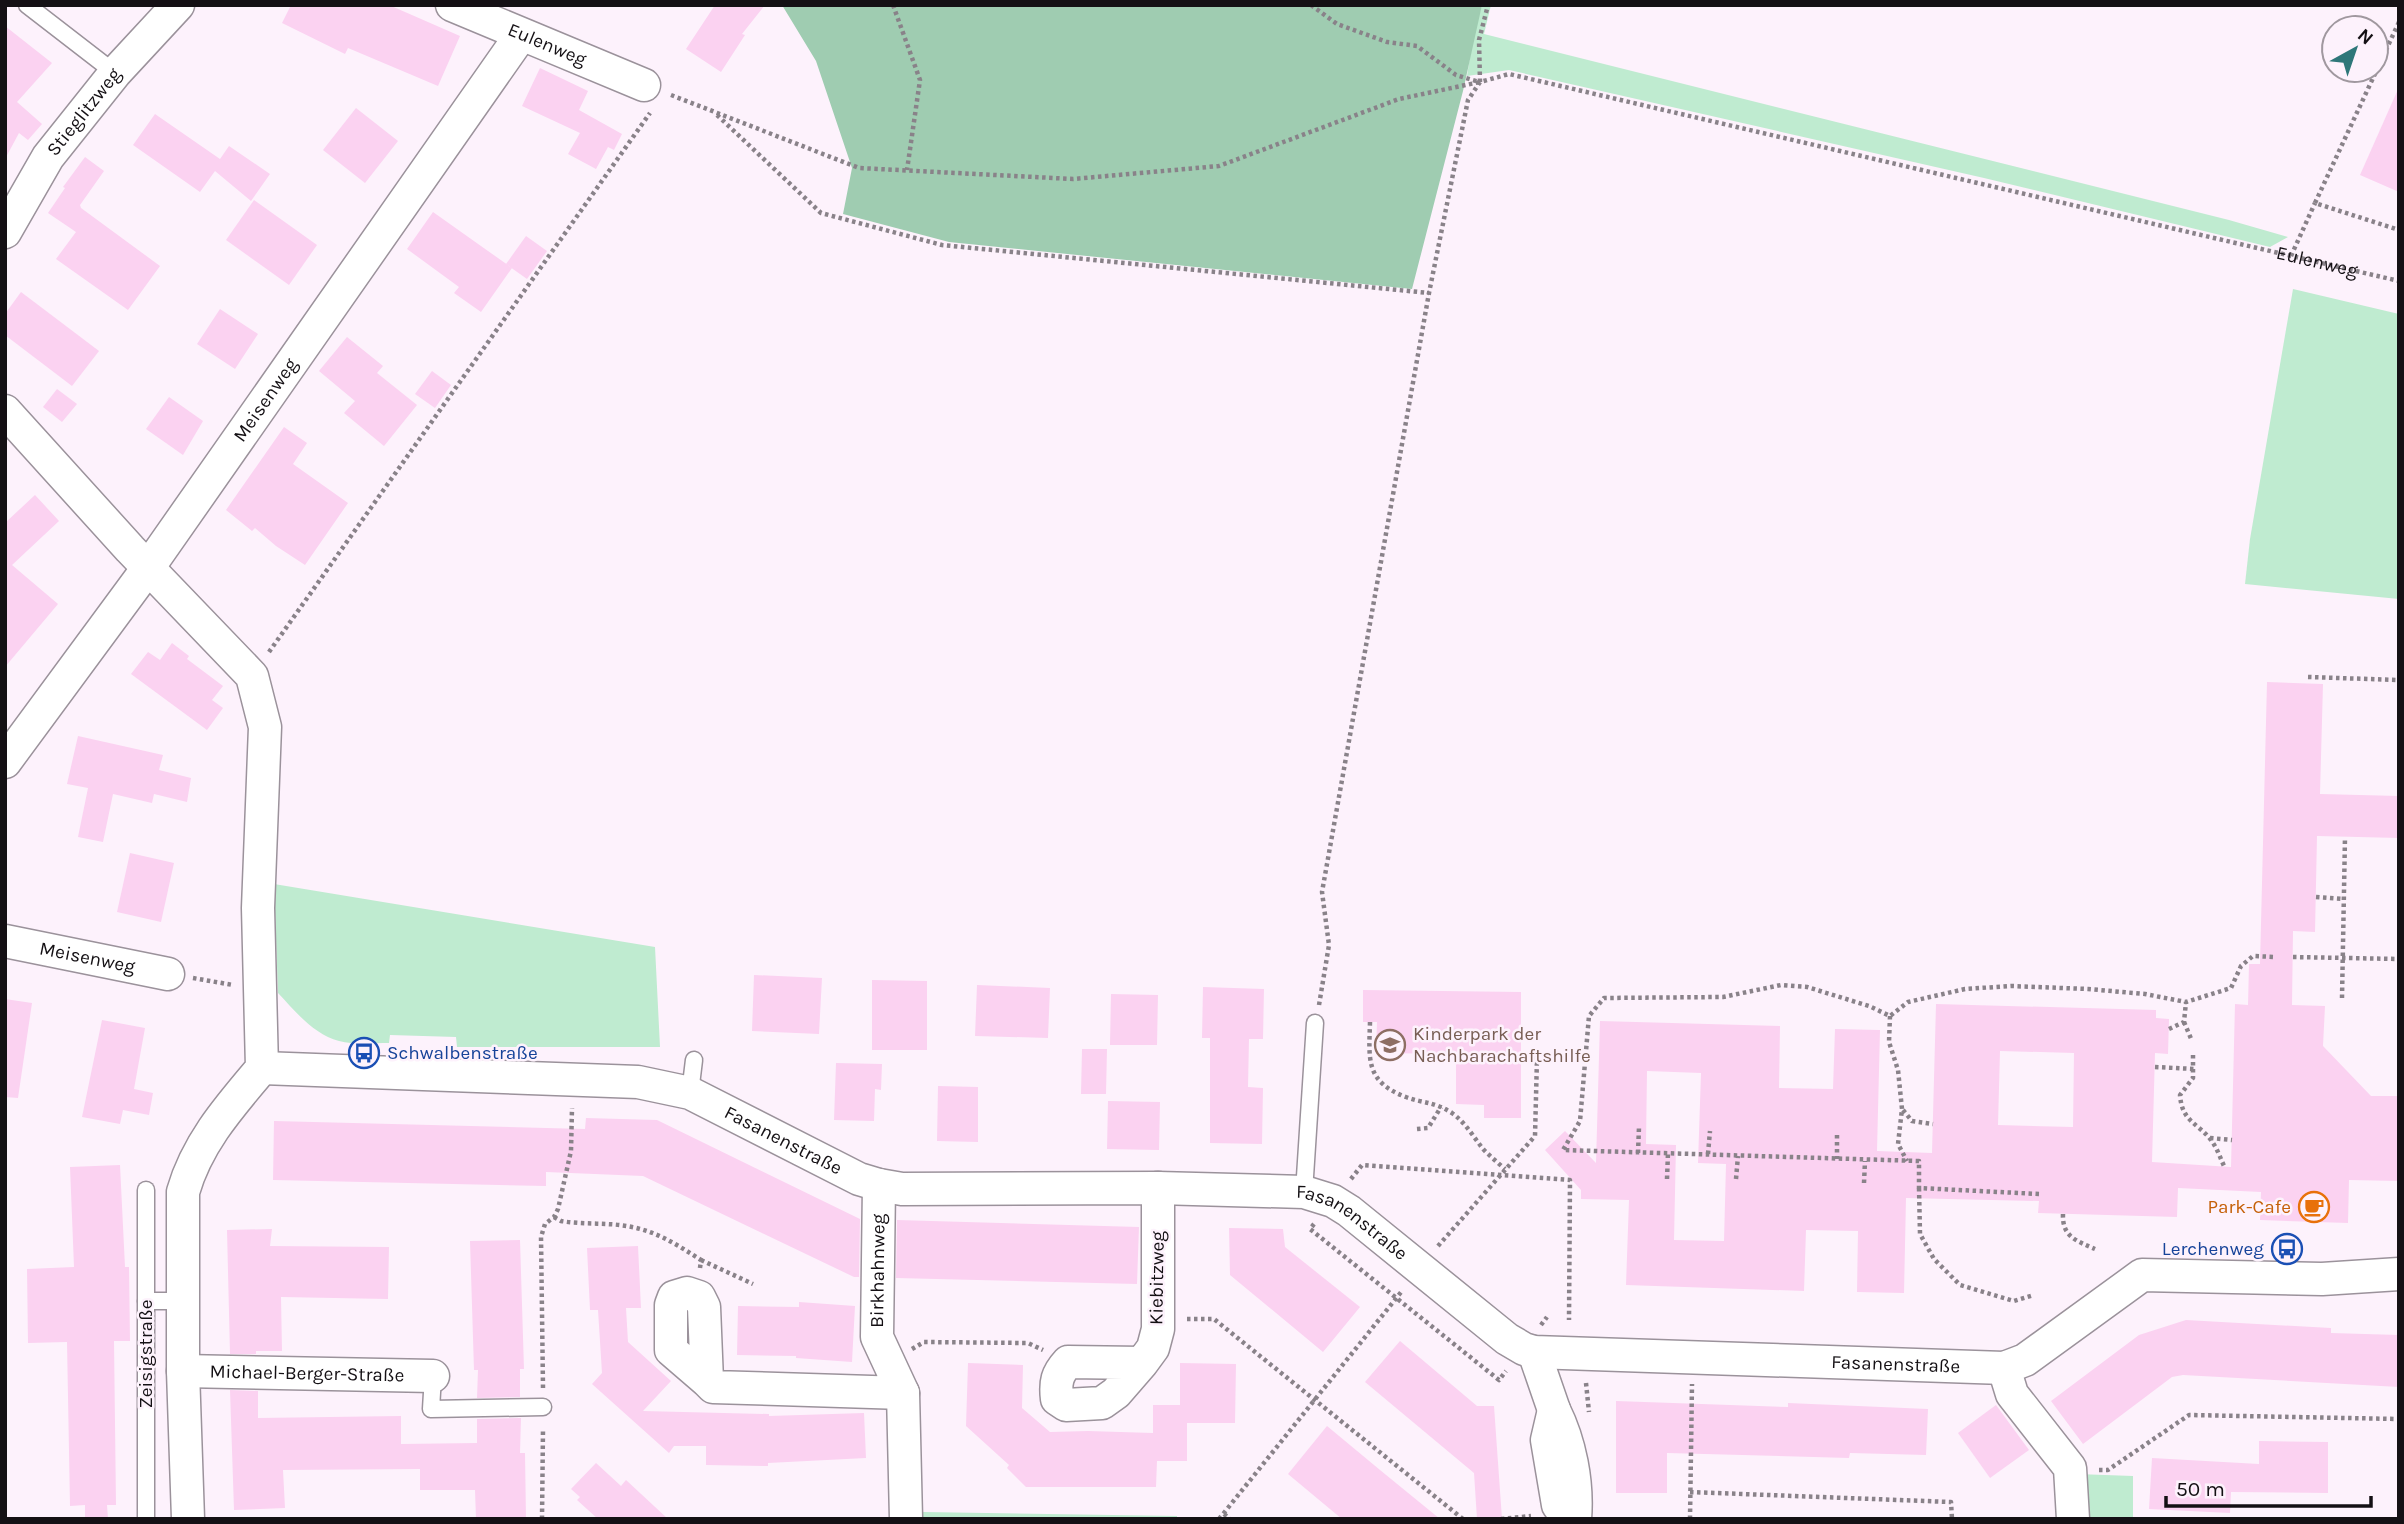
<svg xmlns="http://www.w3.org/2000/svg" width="2404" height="1524" font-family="Karla,sans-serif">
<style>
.green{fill:#bfebd0}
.forest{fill:#9fccb1}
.building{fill:#fbd2f1;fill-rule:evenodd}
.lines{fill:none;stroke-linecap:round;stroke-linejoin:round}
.lane-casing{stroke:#9b929b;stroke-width:19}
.street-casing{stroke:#9b929b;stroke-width:35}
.path{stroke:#898289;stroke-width:4.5;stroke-dasharray:3.5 3.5;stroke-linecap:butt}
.lane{stroke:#fff;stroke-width:16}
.street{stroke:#fff;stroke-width:32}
.labels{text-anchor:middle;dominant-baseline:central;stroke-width:5;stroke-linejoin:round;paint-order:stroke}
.street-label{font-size:19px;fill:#141014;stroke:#fdf2fc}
.education-label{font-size:19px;fill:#785e54;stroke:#fdf2fc;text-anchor:start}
.transit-label{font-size:19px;fill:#164399;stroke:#fdf2fc;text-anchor:start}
.food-label{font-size:19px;fill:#c56008;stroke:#fdf2fc;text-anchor:end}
</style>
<rect width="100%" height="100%" fill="#fdf2fc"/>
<g class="green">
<path d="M1482,5H1491L1484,34L2229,220L2288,237L2270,247L1984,178L1509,70L1467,76L1473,37Z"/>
<path d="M2293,289L2399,314V599L2245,584L2250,539Z"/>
<path d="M274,884L655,947L660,1047H457L456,1037L390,1035L389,1043C373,1043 354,1045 339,1041C313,1034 295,1011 278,993Z"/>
<path d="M2077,1474L2133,1476V1519H2082Z"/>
<path d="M923,1512L1177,1516V1519H923Z"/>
</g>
<path class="forest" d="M782,5H1482L1463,91L1412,289L949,242L843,214L852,168L816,61Z"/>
<g class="building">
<path d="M291,5H389L460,36L438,86L348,48L345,54L282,23Z"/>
<path d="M715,5H765L742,34L745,35L721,72L686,49Z"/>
<path d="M5,26L52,63L17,102L42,124L28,140L19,133L5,159Z"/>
<path d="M540,68L588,91L579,110L622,134L614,150L608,147L596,169L568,154L580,133L522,106Z"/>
<path d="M2399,87V192L2360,175Z"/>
<path d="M356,108L398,141L365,183L323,150Z"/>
<path d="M155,114L220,159L229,146L270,174L251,201L215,171L200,192L133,145Z"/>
<path d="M85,157L104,171L80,205L81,208L160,266L128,310L56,259L76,232L48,213L65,188L63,187Z"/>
<path d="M254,200L317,245L289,285L226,240Z"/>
<path d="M433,212L512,268L481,312L454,293L459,287L407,249Z"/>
<path d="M526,236L547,251L527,279L506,264Z"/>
<path d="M21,292L99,351L72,386L5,335V314Z"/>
<path d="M220,309L258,334L235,369L197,344Z"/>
<path d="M347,337L383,366L377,373L417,405L384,446L344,413L355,401L319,371Z"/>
<path d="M432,371L451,385L435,408L415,394Z"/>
<path d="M57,389L77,404L62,422L43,407Z"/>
<path d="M169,397L203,421L183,455L146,429Z"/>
<path d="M284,427L307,443L293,464L348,503L305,565L276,546L255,528L252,531L226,510Z"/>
<path d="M35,495L59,521L12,565L58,604L5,667V523Z"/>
<path d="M172,643L189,656L187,659L223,686L212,700L223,708L207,730L131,674L148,652L160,660Z"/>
<path d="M2267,682L2323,684L2320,794L2399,796V838L2317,836L2315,932L2293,931L2292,1005L2325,1006L2323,1046L2371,1096H2399V1181L2349,1180L2348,1223L2260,1220L2261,1192L2178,1188L2177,1217L2038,1213L2039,1201L1906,1198L1904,1293L1857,1292L1858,1231L1806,1230L1804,1291L1626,1285L1629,1200L1581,1199V1190L1545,1150L1565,1131L1596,1163L1600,1021L1780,1026L1779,1088L1833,1089L1835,1029L1880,1030L1877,1151L1932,1153L1936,1004L2156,1010V1018L2169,1019L2168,1054L2155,1053L2152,1162L2231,1167L2235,1004L2248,1005L2249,964H2260ZM2000,1051L2074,1053L2073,1127L1998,1125ZM1647,1071L1701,1073L1698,1163L1726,1164L1724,1241L1674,1240L1676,1145L1646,1144Z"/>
<path d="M78,736L163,755L159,770L191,778L187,802L154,794L152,803L113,794L103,842L78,837L88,788L67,784Z"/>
<path d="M130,853L174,863L161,922L117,912Z"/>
<path d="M754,975L822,978L819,1034L752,1031Z"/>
<path d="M872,980L927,981V1050H872Z"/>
<path d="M977,985L1050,988L1048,1038L975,1036Z"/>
<path d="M1203,987L1264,989L1263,1039H1249L1248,1087L1263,1088L1262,1144L1210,1143V1038H1202Z"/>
<path d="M1363,990L1521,992V1118H1484V1105L1456,1104V1054L1376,1053L1377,1022H1363Z"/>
<path d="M1111,994L1158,995L1157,1045H1110Z"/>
<path d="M5,999L32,1003L18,1098L5,1097Z"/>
<path d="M102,1020L145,1028L134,1089L153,1093L149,1115L123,1110L120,1124L82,1117Z"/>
<path d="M1082,1049H1107L1106,1094H1081Z"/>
<path d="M836,1063L882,1064L881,1090L875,1089L874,1121L834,1120Z"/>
<path d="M938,1086L978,1087V1142L937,1141Z"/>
<path d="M1108,1101L1160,1102L1159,1150L1107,1149Z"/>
<path d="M586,1118L657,1120L860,1219L859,1277H854L643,1176L546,1172V1186L273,1180L274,1121L585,1129Z"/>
<path d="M120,1165L125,1267H129L130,1341H114L116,1505H107L108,1519H85V1505L70,1506L67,1342L28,1343L27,1269L74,1267L70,1167Z"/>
<path d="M897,1220L1139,1227L1137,1284L896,1278Z"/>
<path d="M1229,1228L1283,1229L1285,1247L1360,1307L1323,1352L1230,1275Z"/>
<path d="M272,1229L270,1246L389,1247L388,1299L281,1297L282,1351H256V1354H230L227,1230Z"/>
<path d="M520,1240L524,1369H520V1397L477,1398L478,1370H474L470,1241Z"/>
<path d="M638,1246L641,1308H626L628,1342L671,1381L643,1411L769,1414V1416L864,1413L866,1458L768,1463V1466L706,1465V1446H674L669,1453L592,1384L602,1373L598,1310H590L587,1248Z"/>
<path d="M799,1302L855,1306L852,1362L796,1358V1356L737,1355L738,1306L799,1307Z"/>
<path d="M2186,1320L2331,1328V1333L2399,1335V1387L2183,1375L2172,1377L2083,1444L2051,1401L2139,1335Z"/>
<path d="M1400,1341L1477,1406H1494L1502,1519H1477L1474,1473L1365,1382Z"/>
<path d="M968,1363L1023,1365L1022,1408L1050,1432L1088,1431L1153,1433V1405H1180V1363L1236,1364L1235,1423H1187V1461H1157L1156,1487H1026L1007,1468L1009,1465L966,1426Z"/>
<path d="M230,1390L258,1391V1418L401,1416V1444L477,1443V1419L521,1418L520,1453H525L526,1519H476L475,1490H420V1469L283,1470L285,1508L234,1510Z"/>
<path d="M1616,1401L1788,1407V1403L1928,1409L1926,1455L1850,1453L1849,1458L1667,1453V1493H1616Z"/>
<path d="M1996,1405L2029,1450L1990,1478L1958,1433Z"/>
<path d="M1327,1426L1380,1470L1440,1519H1342L1288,1474Z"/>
<path d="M2259,1441L2328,1442V1493L2231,1492L2230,1513L2149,1509L2152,1458L2259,1464Z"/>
<path d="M596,1463L621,1486L626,1480L668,1519H598L577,1500L580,1497L571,1489Z"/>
</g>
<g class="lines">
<g class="lane-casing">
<g id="lane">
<path d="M27,5L115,73"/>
<path d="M690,1093L694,1060"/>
<path d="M1304,1192L1315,1023"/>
<path d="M146,1301H183"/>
<path d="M433,1376L431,1409L543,1407"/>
<path d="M146,1519V1190"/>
</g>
</g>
<g class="street-casing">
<g id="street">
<path id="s2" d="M452,5L644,85"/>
<path id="s3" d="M5,232L48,157L115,73L178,5"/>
<path d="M5,411L130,549L252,676L265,727L258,908L262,1068C229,1107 197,1143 183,1192V1371L188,1519"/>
<path id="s4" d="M5,762L148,568L521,35"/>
<path id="s5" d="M5,941L168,974"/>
<path id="s6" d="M262,1068L638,1082L690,1093L859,1179L879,1185L902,1189L1158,1188L1304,1192L1333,1201L1349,1211L1507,1339L1524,1349L1534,1352L2004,1368L2025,1360L2142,1275L2322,1279L2399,1274"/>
<path d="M1534,1352L1554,1410"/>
<path d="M1142,1363L1116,1393L1102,1403L1066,1405L1057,1399C1055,1382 1057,1374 1068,1362L1142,1363L1153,1348L1158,1329V1188"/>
<path d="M2004,1368L2012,1394L2070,1468L2073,1519"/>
<path id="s7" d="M183,1371L433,1376"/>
<path id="s8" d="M707,1381L671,1350V1305L674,1297L687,1293L699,1297L704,1307L707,1381L713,1387L903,1393L877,1337L879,1185"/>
<path d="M903,1393L906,1519"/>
<path d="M1568,1519L1558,1505L1547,1440L1554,1410C1570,1442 1578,1482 1575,1519"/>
</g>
</g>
<g class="path">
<path d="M893,5L920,80L907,170"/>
<path d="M1311,5L1337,24L1387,42L1417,46L1456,75L1479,82"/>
<path d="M2399,22L2315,203L2399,230"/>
<path d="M1480,82L1479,40L1488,5"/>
<path d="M671,95L859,168L1073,179L1219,166L1399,99L1480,82"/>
<path d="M717,115L821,213L942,245L1429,293"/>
<path d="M2291,256L2315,203"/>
<path d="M269,652L650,113"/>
<path d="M2308,677L2399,680"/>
<path d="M2316,897L2343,899"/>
<path d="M2293,957L2399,959"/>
<path d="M193,978L233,985"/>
<path d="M2342,998L2345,837"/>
<path id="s1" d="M1319,1005L1329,945L1322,892L1429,293L1468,100L1480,82L1509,74L2399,281"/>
<path d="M1890,1016L1889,1042L1898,1070L1902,1109L1898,1144L1907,1161"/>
<path d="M1370,1022C1369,1059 1365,1082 1406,1097C1425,1104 1433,1101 1452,1113C1466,1123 1474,1138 1484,1150C1491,1157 1498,1163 1505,1169"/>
<path d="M2184,1022L2192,1041"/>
<path d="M2169,1029L2184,1022L2186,1002"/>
<path d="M2193,1055V1078L2180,1095C2182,1122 2197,1122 2211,1140C2217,1148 2220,1157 2224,1166"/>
<path d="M2155,1067L2195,1069"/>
<path d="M1903,1110L1912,1121L1933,1124"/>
<path d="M1417,1129L1428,1128L1441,1107"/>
<path d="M1837,1135V1159"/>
<path d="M2210,1138L2232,1140"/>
<path d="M1638,1153L1639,1127"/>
<path d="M1708,1154L1710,1131"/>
<path d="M1351,1179L1362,1165L1570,1180L1569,1320"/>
<path d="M1667,1179L1668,1153"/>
<path d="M1736,1179L1738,1156"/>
<path d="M1864,1183L1865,1161"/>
<path d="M1919,1188L1920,1234L1934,1259L1960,1285L2014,1301L2034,1295"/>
<path d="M2039,1194L1919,1188V1161L1563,1150L1580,1121L1589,1016L1604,998L1723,997L1781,985L1807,987L1869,1006L1890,1016L1908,1002L1965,989L2011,986L2088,989L2145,994L2186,1002L2231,988L2241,966L2253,956L2275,957"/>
<path d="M2063,1214C2062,1237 2077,1241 2095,1249"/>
<path d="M554,1217L561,1221C584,1225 609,1222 632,1227C658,1232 679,1246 701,1260L700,1268"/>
<path d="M1314,1224L1310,1229L1499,1380L1506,1371"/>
<path d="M1438,1246L1535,1136L1537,1058L1521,1057"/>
<path d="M701,1260L753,1284"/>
<path d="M1187,1319H1214L1463,1519"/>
<path d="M1541,1325L1547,1317"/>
<path d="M912,1349L924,1342L1028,1343L1043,1350"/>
<path d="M1586,1383L1589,1412"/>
<path d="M543,1388L541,1237L545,1224L554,1217L558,1209L571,1151L572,1108"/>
<path d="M2099,1470H2108L2189,1415L2399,1419"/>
<path d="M1690,1492L1951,1502L1952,1519"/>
<path d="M1224,1514L1230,1519"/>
<path d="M542,1519L543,1429"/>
<path d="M1219,1519L1402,1291"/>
<path d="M1501,1519L1531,1516"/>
<path d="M1690,1519L1692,1384"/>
</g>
<use href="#lane" class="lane"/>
<use href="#street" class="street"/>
</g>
<defs>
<g id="school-ring" transform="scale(1.575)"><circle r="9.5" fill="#fdf2fc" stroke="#8d6e63" stroke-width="1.5"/><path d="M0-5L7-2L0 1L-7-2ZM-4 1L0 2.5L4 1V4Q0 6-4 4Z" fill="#8d6e63"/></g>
<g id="bus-ring" transform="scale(1.575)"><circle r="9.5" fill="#fdf2fc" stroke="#1a4fb4" stroke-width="1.5"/><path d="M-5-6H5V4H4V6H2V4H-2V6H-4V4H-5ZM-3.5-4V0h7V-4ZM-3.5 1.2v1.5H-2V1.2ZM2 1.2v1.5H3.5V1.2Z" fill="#1a4fb4"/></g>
<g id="cafe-ring" transform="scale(1.575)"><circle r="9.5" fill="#fdf2fc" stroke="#e8710a" stroke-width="1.5"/><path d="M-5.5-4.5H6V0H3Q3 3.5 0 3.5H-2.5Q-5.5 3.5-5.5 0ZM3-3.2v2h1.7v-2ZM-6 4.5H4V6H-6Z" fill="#e8710a"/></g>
</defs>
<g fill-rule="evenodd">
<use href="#school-ring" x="1390" y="1045"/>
<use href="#bus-ring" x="364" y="1053"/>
<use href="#cafe-ring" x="2314" y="1207"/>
<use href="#bus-ring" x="2287" y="1249"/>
</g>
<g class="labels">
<g class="street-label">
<text stroke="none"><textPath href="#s2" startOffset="103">Eulenweg</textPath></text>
<text stroke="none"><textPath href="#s3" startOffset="144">Stieglitzweg</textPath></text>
<text stroke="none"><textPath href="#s1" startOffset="1801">Eulenweg</textPath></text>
<text stroke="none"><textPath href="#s4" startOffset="446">Meisenweg</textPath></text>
<text stroke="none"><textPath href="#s5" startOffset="84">Meisenweg</textPath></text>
<text stroke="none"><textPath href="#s6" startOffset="534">Fasanenstraße</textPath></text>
<text stroke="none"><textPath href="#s6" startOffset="1122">Fasanenstraße</textPath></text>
<text stroke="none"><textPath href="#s8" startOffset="539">Birkhahnweg</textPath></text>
<text transform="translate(1157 1278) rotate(-89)">Kiebitzweg</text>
<text transform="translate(146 1354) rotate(-90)">Zeisigstraße</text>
<text stroke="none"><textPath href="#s6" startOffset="1710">Fasanenstraße</textPath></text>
<text stroke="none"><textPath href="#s7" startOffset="124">Michael-Berger-Straße</textPath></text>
</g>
<g class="education-label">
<text x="1413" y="1034">Kinderpark der<tspan x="1413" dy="22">Nachbarachaftshilfe</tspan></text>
</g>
<g class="transit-label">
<text x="387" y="1053">Schwalbenstraße</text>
<text x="2264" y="1249" text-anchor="end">Lerchenweg</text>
</g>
<g class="food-label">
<text x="2291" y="1207">Park-Cafe</text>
</g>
</g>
<rect width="2404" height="1524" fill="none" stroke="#141014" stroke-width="14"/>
<g transform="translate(2355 49) rotate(40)"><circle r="33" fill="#fdf2fc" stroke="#a0989f" stroke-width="2"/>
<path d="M0-5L12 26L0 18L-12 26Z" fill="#2e7779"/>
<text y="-10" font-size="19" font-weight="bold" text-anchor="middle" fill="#141014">N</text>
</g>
<path d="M2166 1496v10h205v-10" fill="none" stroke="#141014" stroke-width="3.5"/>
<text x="2176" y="1496" font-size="21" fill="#141014" stroke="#fdf2fc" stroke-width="5" paint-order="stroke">50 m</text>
</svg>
